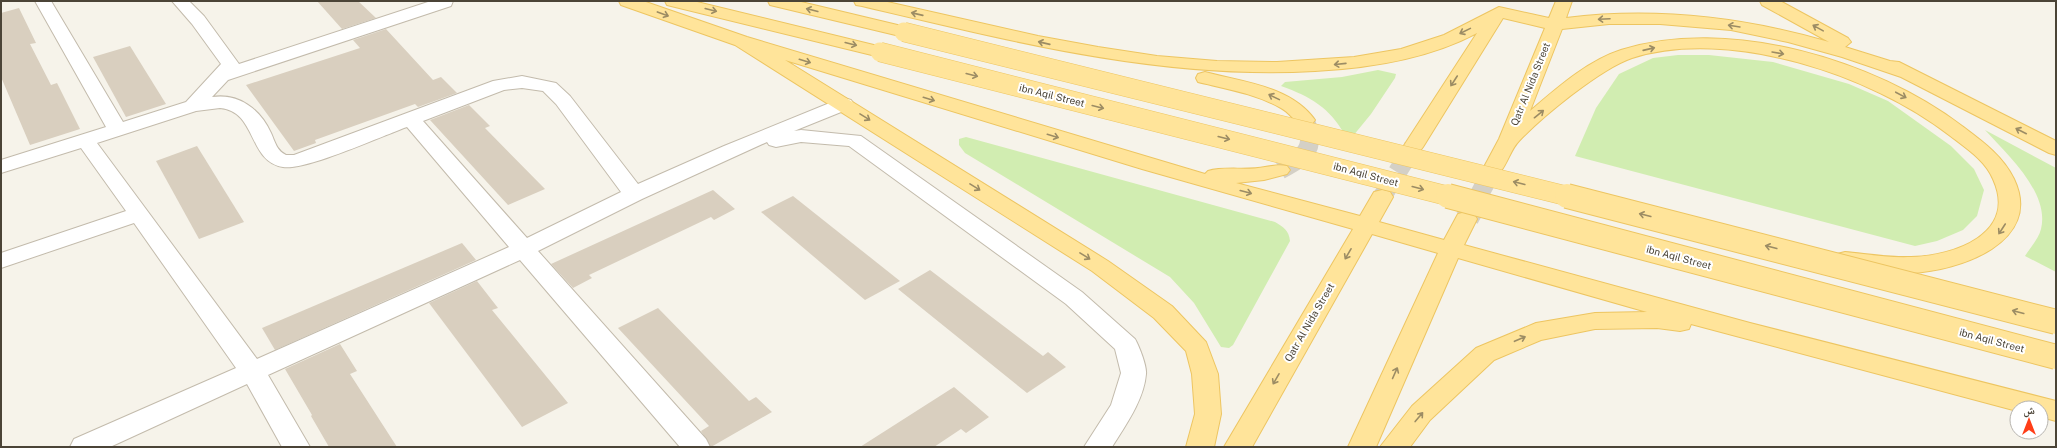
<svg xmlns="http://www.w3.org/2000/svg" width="2057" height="448" font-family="'Public Sans','Noto Naskh Arabic',sans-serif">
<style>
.green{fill:#d1edb1}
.building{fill:#d9cfbf}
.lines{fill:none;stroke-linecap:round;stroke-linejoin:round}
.primary-tunnel-far1{stroke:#d4d0c6;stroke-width:19;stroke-dasharray:19 10;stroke-linecap:butt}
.primary-tunnel{stroke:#d4d0c6;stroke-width:24;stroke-dasharray:24 12;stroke-linecap:butt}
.street-casing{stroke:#c3bbac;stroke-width:2}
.primary-casing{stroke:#edc561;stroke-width:2}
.street{fill:#fff;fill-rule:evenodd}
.primary{fill:#ffe49a;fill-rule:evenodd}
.primary-bridge-far1-casing{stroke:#edc561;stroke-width:20;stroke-linecap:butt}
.primary-bridge-casing{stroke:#edc561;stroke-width:26;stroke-linecap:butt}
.primary-bridge-far1{stroke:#ffe49a;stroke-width:19}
.primary-bridge{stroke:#ffe49a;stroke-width:24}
.oneway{stroke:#9c8c64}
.labels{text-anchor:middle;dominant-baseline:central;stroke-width:4;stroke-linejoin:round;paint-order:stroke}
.street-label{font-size:10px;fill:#4b4437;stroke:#fff}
</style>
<rect width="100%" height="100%" fill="#f6f3ea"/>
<g class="green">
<path d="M1678,55H1709L1773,62L1849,84L1888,101L1951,146L1974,169L1984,190L1977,216L1963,230L1937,241L1915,246L1575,156L1596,108L1619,74L1653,58Z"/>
<path d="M1378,70L1396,74L1395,78L1371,114L1353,136L1345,135C1329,107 1311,97 1281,86L1285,82L1342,77Z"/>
<path d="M1985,130L2056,168V272L2025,256C2030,248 2039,238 2041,229C2050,193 2007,154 1985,130Z"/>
<path d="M966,137L1275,222C1283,227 1289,230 1290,241L1233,345L1229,348L1221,347L1194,303L1170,277L965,153L959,145V139Z"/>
</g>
<g class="building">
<path d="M317,1H358L376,18L342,29Z"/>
<path d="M19,8L36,43L30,44L51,85L57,83L80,129L30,145L1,77V13Z"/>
<path d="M386,29L433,80L441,77L457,93L418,107L415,104L315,140L316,143L294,151L246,85L360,48L353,40Z"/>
<path d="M130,46L166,104L126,117L93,57Z"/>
<path d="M469,105L490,126L485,128L545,189L508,205L430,120Z"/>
<path d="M197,146L244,222L199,239L156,161Z"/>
<path d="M713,190L735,209L714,220L711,217L589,275L592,278L573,288L551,264Z"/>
<path d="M793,196L900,281L865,300L761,212Z"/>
<path d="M462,243L476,260L275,350L262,328Z"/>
<path d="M930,270L1043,356L1048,352L1066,367L1027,393L898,289Z"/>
<path d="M477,281L498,308L492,310L568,403L522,427L429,303Z"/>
<path d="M658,308L749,401L756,397L772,412L711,447L701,431L709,426L618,328Z"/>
<path d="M340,344L357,371L350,374L397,447H329L311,416L312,415L285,369Z"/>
<path d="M954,387L989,417L966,433L961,429L934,447H860Z"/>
</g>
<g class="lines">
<g class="primary-tunnel-far1">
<path d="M1280,170C1305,156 1317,150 1305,120"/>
<path d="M1382,197L1413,147"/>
<path d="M1478,197L1494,167"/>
</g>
<path class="primary-tunnel" d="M1467,218L1479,196"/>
<g class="street-casing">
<path id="street" d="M35,1H51L123,122L186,102L221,64L192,24L172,1H189L204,16L239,64L431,1H453L451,6L228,80L212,97C239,93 260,109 271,133C275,142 277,151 286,155H294L493,81L522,76L556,83L570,96L638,184L724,146L837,100L844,98L851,100L854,104L851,108L794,131L801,130L861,136L1082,292L1135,339C1139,346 1147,366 1146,374C1144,400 1125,426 1112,447H1084L1111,405L1121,373L1115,349L1066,304L849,146L801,142L776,147L769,145L767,142L642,199L538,251L706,439L710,447H680L520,260L268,375L310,447H282L247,384L110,447H70L74,439L236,368L134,223L1,268V253L126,211L81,148L1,173V160L106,127ZM522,88L543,91L556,104L621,192L527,238L423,121L504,90ZM220,108C257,111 248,162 283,167C305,171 382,136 407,127L509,247L257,359L97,143L196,111Z"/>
</g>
<g class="primary-casing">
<g id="primary">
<path d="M619,1H643L747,37L1205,174L1208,171C1225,166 1246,171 1265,167C1274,166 1279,164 1287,166L1290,170L1287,174L1264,180L1236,183L1360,216L1374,192L1382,190L1390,192L1393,197L1379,222L1444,240L1458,214L1466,212L1474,214L1477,219L1464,245L1750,323L2056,401V421L2041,417V408H2017V411L1691,324L1689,329L1680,331L1657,328L1595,329L1541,340L1494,360L1430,420L1410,447H1380L1412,406L1476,348L1536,323L1595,313L1647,312L1458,258L1376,447H1348L1438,253L1372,234L1252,447H1224L1353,229L1142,169L785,60L1108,261L1172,306L1206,342L1218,374L1221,414L1214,447H1186L1195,414L1192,374L1186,351L1154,318L1092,271L735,45L621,5Z"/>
<path d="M665,1H693L886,48L889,52L886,56L880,57L667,5Z"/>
<path d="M768,1H797L910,28L913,32L910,36L904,37L770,5Z"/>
<path d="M854,1H883L1038,36L1098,47L1157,56L1217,61L1277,62L1354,57L1401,49L1444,35L1499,7L1549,18L1556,1H1572L1566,18C1654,7 1743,17 1829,42L1762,5L1760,1H1780L1848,38L1851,42L1845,47L1890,61L1899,62L2056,141V155L2049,153L1901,77L1842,57L1788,42L1731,30L1660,24H1609L1562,29L1530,111C1557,88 1587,61 1621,50C1728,16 1875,60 1962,126C1982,141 2003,156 2014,179C2044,242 1959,271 1911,273C1887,273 1860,271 1837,264L1834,259L1837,254L1845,252C1867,254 1889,258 1911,257C1954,256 2018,234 1993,179C1985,160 1966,148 1949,135C1872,75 1729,27 1632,58C1600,69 1543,116 1519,141C1511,149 1508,162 1501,171L1494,173L1487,171L1484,167L1499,139L1545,28L1503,18L1423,147L1420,151L1413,153L1406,151L1403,147L1477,33C1428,59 1370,68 1315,71C1161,80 1011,41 862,6L856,5Z"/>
<path d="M1205,72C1242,82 1291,86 1315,120L1312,124C1295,128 1294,115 1281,108C1256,94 1227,89 1198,82L1196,78L1198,74Z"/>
</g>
</g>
<use href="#street" class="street"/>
<use href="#primary" class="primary"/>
<g class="primary-bridge-far1-casing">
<g id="primary-bridge-far1">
<path d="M904,32L1571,197"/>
<path d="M880,52L1452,197"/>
</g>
</g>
<g class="primary-bridge-casing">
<g id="primary-bridge">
<path d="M1448,196L2056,357"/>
<path d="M1567,196L2056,322"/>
</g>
</g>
<use href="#primary-bridge-far1" class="primary-bridge-far1"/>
<use href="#primary-bridge" class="primary-bridge"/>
</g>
<defs><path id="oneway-shaft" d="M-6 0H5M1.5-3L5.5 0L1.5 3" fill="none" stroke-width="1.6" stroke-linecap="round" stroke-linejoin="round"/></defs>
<g class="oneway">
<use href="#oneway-shaft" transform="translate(711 10) rotate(14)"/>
<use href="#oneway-shaft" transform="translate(812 10) rotate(-166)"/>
<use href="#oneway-shaft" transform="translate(663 14) rotate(20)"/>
<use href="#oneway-shaft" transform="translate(917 14) rotate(-167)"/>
<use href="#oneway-shaft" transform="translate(1604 19) rotate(177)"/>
<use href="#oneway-shaft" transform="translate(1734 26) rotate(-171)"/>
<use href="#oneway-shaft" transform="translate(1818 28) rotate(-151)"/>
<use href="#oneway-shaft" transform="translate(1465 31) rotate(154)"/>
<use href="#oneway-shaft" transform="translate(1044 43) rotate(-167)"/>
<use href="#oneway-shaft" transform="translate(851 44) rotate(14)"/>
<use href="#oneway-shaft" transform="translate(1649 49) rotate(-13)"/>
<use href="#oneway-shaft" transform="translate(1778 53) rotate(10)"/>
<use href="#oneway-shaft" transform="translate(805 61) rotate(17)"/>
<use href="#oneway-shaft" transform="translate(1340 64) rotate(174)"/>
<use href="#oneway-shaft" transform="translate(972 75) rotate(14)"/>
<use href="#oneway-shaft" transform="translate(1454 81) rotate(123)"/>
<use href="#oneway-shaft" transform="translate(1901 95) rotate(28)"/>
<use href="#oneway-shaft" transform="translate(1274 97) rotate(-154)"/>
<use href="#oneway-shaft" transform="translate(929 99) rotate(17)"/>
<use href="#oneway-shaft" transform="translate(1098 107) rotate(14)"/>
<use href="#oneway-shaft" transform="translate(1539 114) rotate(-39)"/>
<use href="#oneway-shaft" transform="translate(865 117) rotate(32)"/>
<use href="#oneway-shaft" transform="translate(2021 131) rotate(-153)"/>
<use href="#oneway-shaft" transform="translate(1053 136) rotate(17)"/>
<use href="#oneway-shaft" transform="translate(1224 138) rotate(14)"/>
<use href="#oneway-shaft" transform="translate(1519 183) rotate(-166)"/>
<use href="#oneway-shaft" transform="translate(975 187) rotate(32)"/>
<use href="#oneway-shaft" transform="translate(1418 188) rotate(15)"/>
<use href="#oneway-shaft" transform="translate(1246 192) rotate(15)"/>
<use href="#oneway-shaft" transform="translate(1645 215) rotate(-166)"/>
<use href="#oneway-shaft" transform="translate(2002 229) rotate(123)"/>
<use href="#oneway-shaft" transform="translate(1771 247) rotate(-166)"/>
<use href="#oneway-shaft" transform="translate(1348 254) rotate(120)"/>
<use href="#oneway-shaft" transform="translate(1085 256) rotate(32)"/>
<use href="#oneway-shaft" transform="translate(2018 312) rotate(-165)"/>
<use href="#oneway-shaft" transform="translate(1520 339) rotate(-23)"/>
<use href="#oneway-shaft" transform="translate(1395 373) rotate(-66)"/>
<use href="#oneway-shaft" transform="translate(1276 379) rotate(120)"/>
<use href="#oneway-shaft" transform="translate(1419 417) rotate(-50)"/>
</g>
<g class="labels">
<g class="street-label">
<text transform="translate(1530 84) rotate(-68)">Qatr Al Nida Street</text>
<text transform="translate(1052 95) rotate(14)">ibn Aqil Street</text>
<text transform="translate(1366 174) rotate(15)">ibn Aqil Street</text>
<text transform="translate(1679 257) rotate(15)">ibn Aqil Street</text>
<text transform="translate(1309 322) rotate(-60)">Qatr Al Nida Street</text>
<text transform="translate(1992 340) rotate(15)">ibn Aqil Street</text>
</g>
</g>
<rect width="2057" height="448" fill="none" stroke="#4b4437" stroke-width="4"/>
<g transform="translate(2029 420)"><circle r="19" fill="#ffffff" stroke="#b7b4af"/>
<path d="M0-3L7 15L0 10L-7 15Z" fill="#ff3e18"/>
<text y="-6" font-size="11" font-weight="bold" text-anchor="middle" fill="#4b4437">ش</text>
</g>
</svg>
